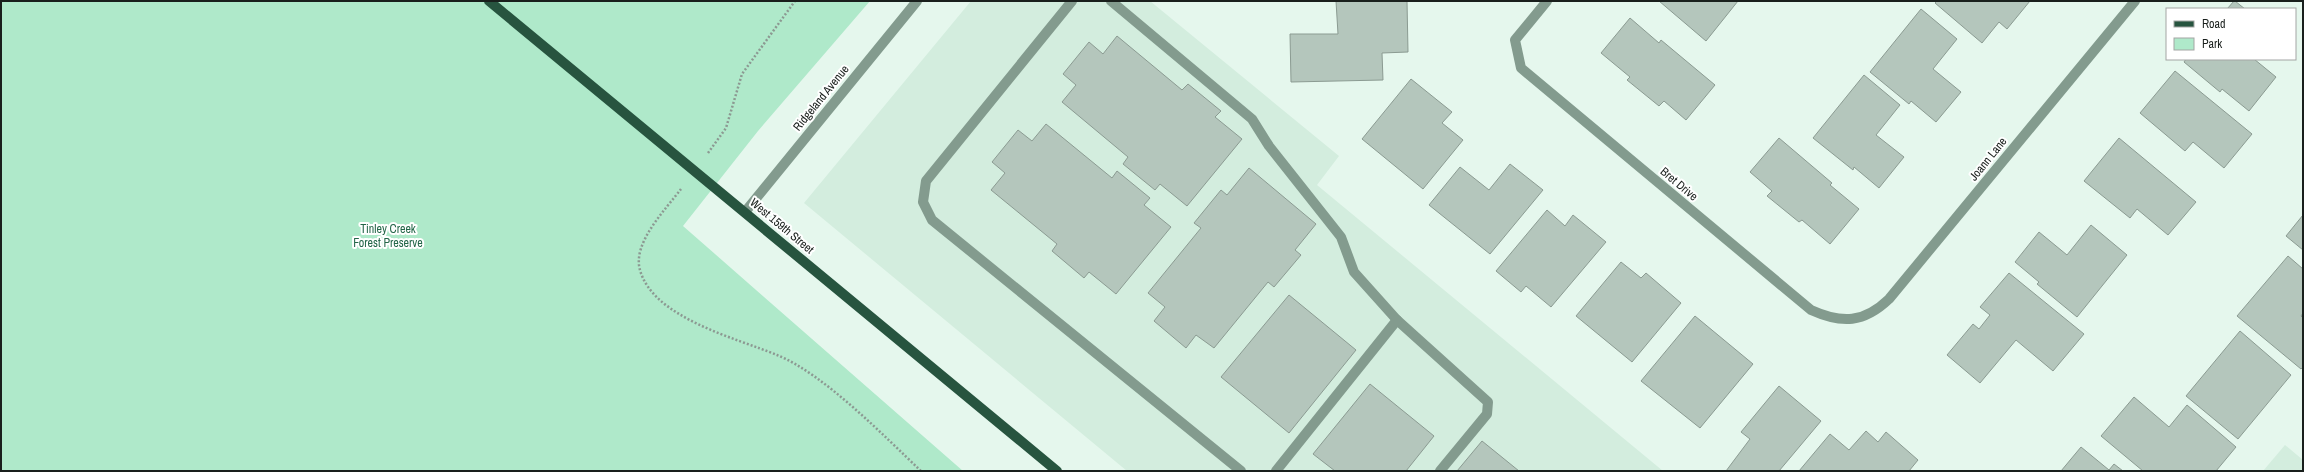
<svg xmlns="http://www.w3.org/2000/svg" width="2304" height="472" font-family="'Archivo Narrow',sans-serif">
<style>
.built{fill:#d3edde}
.green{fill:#afe9ca}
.building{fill:#b4c6bc;stroke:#8b9b92}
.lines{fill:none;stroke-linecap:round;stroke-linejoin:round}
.path{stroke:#8c9992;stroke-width:2.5;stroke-dasharray:2 2;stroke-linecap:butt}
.service{stroke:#839b8e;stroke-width:10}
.minor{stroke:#839b8e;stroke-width:10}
.tertiary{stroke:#839b8e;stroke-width:10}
.primary{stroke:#27543f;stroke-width:10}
.labels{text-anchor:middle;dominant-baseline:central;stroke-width:4;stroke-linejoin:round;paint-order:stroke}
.street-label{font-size:12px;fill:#191f1c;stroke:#fff}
.park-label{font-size:12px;fill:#236648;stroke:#fff}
</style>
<rect width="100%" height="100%" fill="#e5f7ed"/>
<g class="built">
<path d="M971,1H1150L1339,156L1317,185L1663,471H1127L804,203Z"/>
<path d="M2285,445L2303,460V471H2263Z"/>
</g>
<path class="green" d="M1,1H870L758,131L683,226L963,471H1Z"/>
<g class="building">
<path d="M1336,1H1407L1408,52L1382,53L1383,80L1291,82L1290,34H1338Z"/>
<path d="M1659,1H1738L1706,41Z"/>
<path d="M1937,1H2030L2007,29L1999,22L1982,43L1935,3Z"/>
<path d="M2234,1H2235L2245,9H2227Z"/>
<path d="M1921,9L1957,39L1933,69L1961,92L1936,122L1911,101L1909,104L1870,72Z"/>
<path d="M1630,18L1659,43L1661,40L1715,85L1686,120L1664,101L1659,106L1627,80L1630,77L1601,53Z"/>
<path d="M1117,36L1182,90L1188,84L1221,111L1215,117L1242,139L1187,206L1160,184L1155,190L1123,164L1128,157L1062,102L1076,85L1063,74L1089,42L1103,54Z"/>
<path d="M2186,59H2254L2276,77L2249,111L2222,89L2220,92L2184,62Z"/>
<path d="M2175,71L2252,134L2224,168L2193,142L2185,151L2140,113Z"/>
<path d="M1864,75L1900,105L1876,135L1904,157L1879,188L1854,167L1853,170L1813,138Z"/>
<path d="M1411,79L1452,112L1442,123L1463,140L1423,189L1362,139Z"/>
<path d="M1046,124L1112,178L1117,171L1150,198L1144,205L1171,227L1116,294L1089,272L1084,278L1052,251L1057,244L991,190L1005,173L992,162L1018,130L1032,141Z"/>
<path d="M1779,138L1832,183L1830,185L1859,209L1830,244L1802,220L1799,222L1767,196L1772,191L1750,172Z"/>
<path d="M2119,138L2196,202L2168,235L2137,209L2130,218L2084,181Z"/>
<path d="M1510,164L1543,190L1490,254L1429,205L1460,167L1489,190Z"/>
<path d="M1249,168L1316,224L1295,250L1301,255L1274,287L1268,282L1214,348L1196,335L1186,348L1154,321L1165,307L1148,293L1201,228L1194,223L1221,190L1227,195Z"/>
<path d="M1547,210L1565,226L1573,215L1606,242L1551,307L1526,286L1521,292L1496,271Z"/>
<path d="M2303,215V250L2286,236Z"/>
<path d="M2091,225L2127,255L2077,317L2037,284L2039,282L2015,262L2039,232L2067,255Z"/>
<path d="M2288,256L2303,269V313L2301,316L2303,318V367L2301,369L2237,316Z"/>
<path d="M1621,262L1641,278L1646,273L1681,303L1632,362L1576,316Z"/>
<path d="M2009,273L2084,334L2053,371L2016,340L1980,383L1947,355L1973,324L1979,329L1990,315L1980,307Z"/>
<path d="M1289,295L1356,350L1289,433L1221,377Z"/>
<path d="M1695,316L1753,364L1700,428L1641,381Z"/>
<path d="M2240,331L2291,375L2238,439L2186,396Z"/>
<path d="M1370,384L1434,436L1406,471H1335L1313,454Z"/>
<path d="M1779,386L1821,421L1779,471H1726L1750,439L1741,432Z"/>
<path d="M2134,397L2169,427L2187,405L2236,447L2216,471H2143L2101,436Z"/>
<path d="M1866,431L1878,442L1886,432L1918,460L1909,471H1799L1830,434L1849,450Z"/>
<path d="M1482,441L1519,471H1457Z"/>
<path d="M2081,447L2109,470L2114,464L2123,471H2061Z"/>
</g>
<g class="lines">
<g class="path">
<path d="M708,153L726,128L742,74L795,1"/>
<path d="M681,189C666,209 632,243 640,270C653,318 736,338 777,355C824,374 884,436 921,471"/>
</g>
<g class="service">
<path d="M1072,1L926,181L923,202L932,220L1241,471"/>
<path d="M1111,1L1252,119L1269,146L1341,237L1354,272L1397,320L1488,402L1487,414L1440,471"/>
<path d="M1276,471L1397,320"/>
</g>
<path class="minor" d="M1547,1L1515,40L1521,68L1811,310C1842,324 1864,323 1889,299L2135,1"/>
<path class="tertiary" d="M745,212L917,1"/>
<path class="primary" d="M489,1L1057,471"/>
</g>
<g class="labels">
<g class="street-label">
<text transform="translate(821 98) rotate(-51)">Ridgeland Avenue</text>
<text transform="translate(1988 159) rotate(-51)">Joann Lane</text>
<text transform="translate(1679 184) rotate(40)">Bret Drive</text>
<text transform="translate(782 226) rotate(40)">West 159th Street</text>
</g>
<g class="park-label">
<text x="388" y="229">Tinley Creek<tspan x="388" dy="14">Forest Preserve</tspan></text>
</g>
</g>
<rect width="2304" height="472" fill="none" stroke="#191f1c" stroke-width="4"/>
<rect x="2166" y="8" width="130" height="52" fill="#ffffff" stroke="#a3a5a4"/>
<rect x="2174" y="21" width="20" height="6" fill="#27543f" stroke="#a3a5a4"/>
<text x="2202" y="28" font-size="12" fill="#191f1c">Road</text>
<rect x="2174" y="38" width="20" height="12" fill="#afe9ca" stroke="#a3a5a4"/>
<text x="2202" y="48" font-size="12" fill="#191f1c">Park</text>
</svg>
